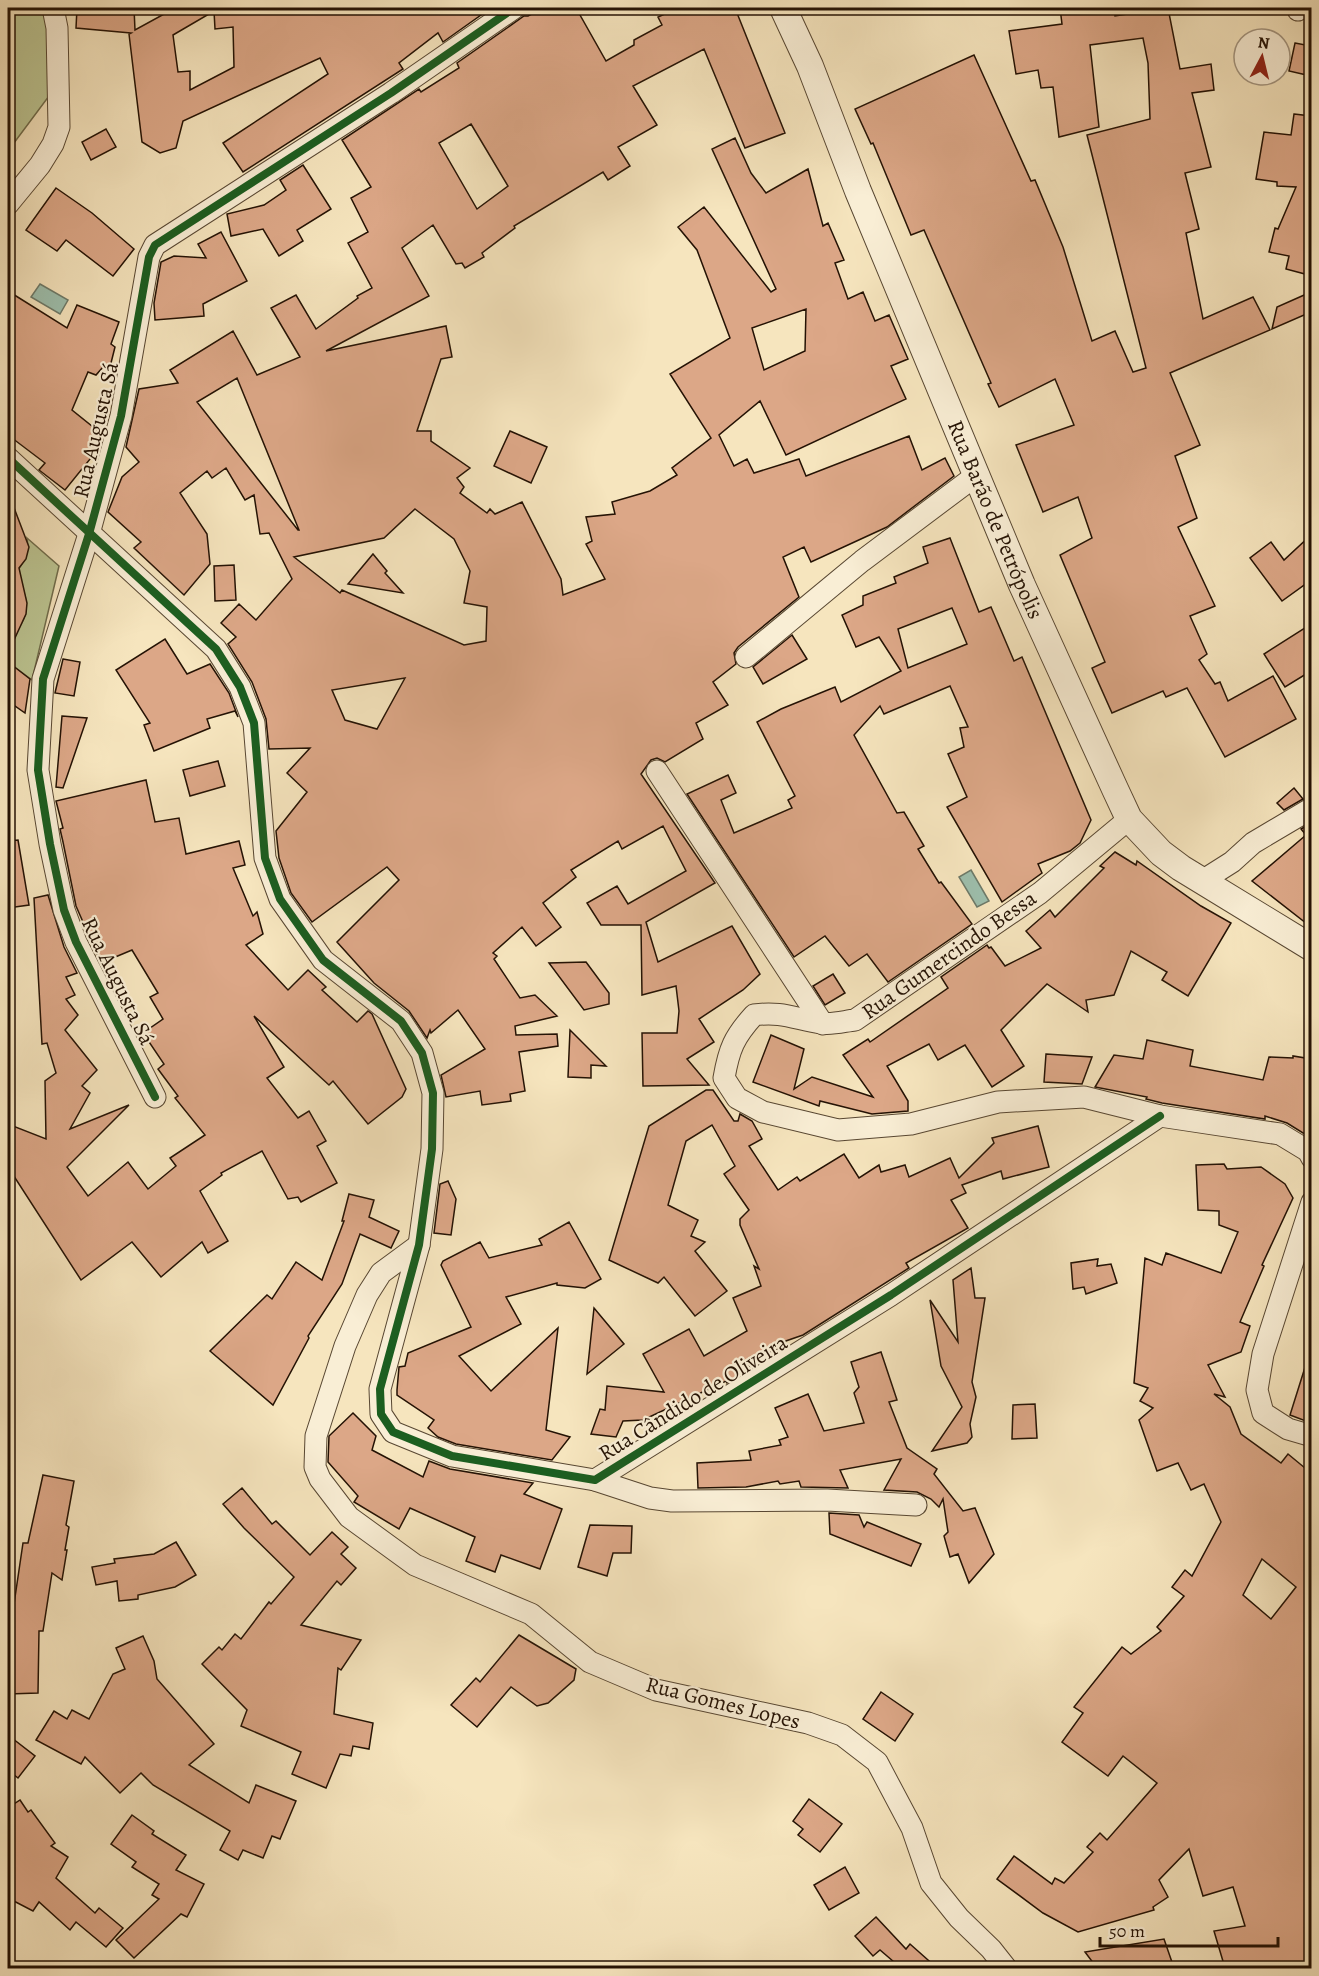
<svg xmlns="http://www.w3.org/2000/svg" width="1319" height="1976" font-family="Alegreya,serif">
<style>
.green{fill:#bcc592;stroke:#706c4b;stroke-width:1.5}
.water{fill:#9dbfad;stroke:#6d7a69;stroke-width:1.5}
.building{fill:#dca787;stroke:#241204;stroke-width:1.5;fill-rule:evenodd}
.lines{fill:none;stroke-linecap:round;stroke-linejoin:round}
.minor-casing{stroke:#584732;stroke-width:23}
.tertiary-casing{stroke:#584732;stroke-width:28}
.minor{stroke:#f9eed5;stroke-width:21}
.tertiary{stroke:#f9eed5;stroke-width:26}
.cycleway-casing{stroke:#f9eed5;stroke-width:11}
.cycleway{stroke:#1b5e20;stroke-width:8}
.labels{text-anchor:middle;dominant-baseline:central;stroke-width:4.5;stroke-linejoin:round;paint-order:stroke}
.street-label{font-size:22px;fill:#241204;stroke:#f9eed5}
</style>
<rect width="100%" height="100%" fill="#f6e5be"/>
<filter id="stains"><feTurbulence type="fractalNoise" baseFrequency=".00333" numOctaves="4"/><feColorMatrix values="0 0 0 0 .2 0 0 0 0 .09 0 0 0 0 .02 0 0 0 .5 -.17"/></filter>
<radialGradient id="worn" r=".72"><stop offset=".6" stop-color="#630" stop-opacity="0"/><stop offset="1" stop-color="#630" stop-opacity=".3"/></radialGradient>
<g class="green">
<path d="M8,8H49V96L8,151Z"/>
<path d="M27,538L59,566L32,680L8,662V635C31,625 32,592 13,578C22,564 30,555 27,538Z"/>
</g>
<g class="water">
<path d="M40,284L68,300L60,314L31,297Z"/>
<path d="M971,870L989,901L977,907L959,877Z"/>
</g>
<g class="building">
<path d="M77,8H134L135,30L175,8H240V13L298,8H487L488,10L443,42L438,33L399,63L403,69L243,172L223,143L328,74L320,58L183,121L176,148L160,153L142,142L129,34L131,33L76,28ZM214,11L215,29L233,27L234,67L190,90V71L178,72L173,35Z"/>
<path d="M544,8H576L606,61L634,45V40L662,25L658,17L678,8H735L785,133L745,148L704,49L633,86L657,125L618,147L630,166L608,180L603,172L514,226L515,228L482,253L484,257L465,268L462,263L456,264L433,225L402,248L429,296L326,351L446,326L452,357L441,359L417,431H431V441L470,468L457,478L464,487L460,493L487,513L490,509L495,514L522,502L561,579L563,595L605,579L586,544L592,541L586,517L615,514L612,502L650,491L677,475L672,468L711,438L670,374L730,338L697,250L678,227L704,207L771,292L776,289L712,149L735,138L751,173L766,193L808,169L823,226L828,223L844,260L835,263L848,299L863,292L875,321L889,315L908,359L891,366L906,399L786,455L760,401L719,435L734,466L747,459L754,473L799,459L806,476L909,436L922,470L945,458L954,476L887,527L811,562L804,547L783,557L799,597L738,647L734,653L736,664L713,682L728,705L696,723L703,739L665,762L657,758L651,760L641,774L715,883L646,922L658,962L732,926L760,974L743,990L699,1019L714,1042L687,1059L709,1085L643,1086L642,1033H677L679,1011L676,986L642,995L641,925H601L587,903L617,886L628,904L686,871L663,826L622,849L618,841L571,870L576,877L543,903L561,927L536,946L522,927L493,953L497,956L494,959L520,998L535,995L557,1016L515,1026L516,1035L557,1034L558,1046L519,1052L525,1091L510,1094L511,1101L482,1105L480,1091L446,1097L441,1075L485,1049L458,1010L431,1033L430,1030L427,1038L409,1011L374,983L337,942L399,880L387,867L312,922L291,893L279,858L276,831L307,792L287,773L310,748L269,749L266,719L252,682L228,644L236,637L221,623L239,604L256,620L292,579L269,533L260,534L254,495L245,500L226,468L212,478L207,471L180,493L207,534L210,564L184,595L134,548L141,542L108,512L122,477L139,462L126,447L139,389L178,383L170,370L233,331L257,375L300,357L271,308L296,295L316,329L358,298L357,296L372,288L348,243L368,232L351,198L371,187L342,140L419,89L421,92L459,68L457,63L524,16H528ZM471,124L508,186L477,209L439,143ZM806,309L805,351L764,370L752,328ZM237,378L299,530H298L197,402ZM415,509L454,539L470,571L464,603L487,607L486,641L464,645L342,590L340,593L294,557L384,538ZM405,678L377,729L345,720L332,690Z"/>
<path d="M1060,8H1114L1115,16L1168,8L1180,69L1211,64L1214,90L1192,93L1211,167L1185,173L1199,229L1186,233L1203,319L1253,297L1270,330L1170,373L1200,445L1175,456L1197,518L1178,527L1215,606L1190,616L1207,654L1199,660L1215,684L1220,682L1228,701L1273,676L1296,719L1225,757L1187,688L1166,697L1163,691L1112,713L1092,668L1105,662L1060,555L1092,538L1078,497L1043,512L1016,445L1074,425L1055,379L999,407L988,384L991,383L924,230L911,235L873,143L871,144L855,109L974,55L1031,181L1035,180L1063,247L1092,341L1115,331L1133,372L1146,368L1087,135L1150,119L1148,63L1143,38L1090,45L1099,127L1059,137L1053,87L1041,88L1038,70L1016,74L1009,31L1062,24Z"/>
<path d="M1295,43L1311,46V76L1289,71Z"/>
<path d="M1294,114L1311,116V246L1305,274L1286,269L1289,256L1269,252L1275,228L1278,229L1296,187L1277,186V182L1256,179L1264,132L1291,135Z"/>
<path d="M106,129L116,147L91,160L82,142Z"/>
<path d="M303,165L331,209L297,230L303,241L279,256L263,229L231,236L227,214L264,205L286,190L280,180Z"/>
<path d="M56,188L92,213L134,249L113,276L66,240L57,251L26,230Z"/>
<path d="M221,232L247,281L203,304L204,316L155,320L154,303L161,262L174,256L206,258L198,244Z"/>
<path d="M8,291L67,328L77,305L119,322L111,344L115,347L110,367H103L96,375L88,372L72,410L103,435L99,448L65,490L39,470L45,463L8,435Z"/>
<path d="M1311,292V312L1272,329L1277,307Z"/>
<path d="M510,431L547,447L531,483L494,466Z"/>
<path d="M8,492L29,547L26,559L19,568L27,603L26,614L8,653Z"/>
<path d="M1311,535V580L1282,601L1250,558L1271,542L1284,560Z"/>
<path d="M950,538L979,612L991,607L1014,661L1022,657L1091,820L1080,843L1070,851L1038,864L1042,873L1002,902L947,807L967,797L948,754L964,747L960,728L968,727L950,686L884,714L880,706L854,735L897,813L904,812L924,846L918,849L939,883L941,882L972,924L888,982L867,954L849,966L825,936L794,957L687,794L728,775L736,793L721,800L734,833L792,808L788,800L795,796L757,722L781,709L835,687L841,702L901,671L879,637L856,647L842,615L863,605V596L896,583L894,577L928,563L923,547ZM952,608L967,644L908,668L898,629Z"/>
<path d="M373,554L387,571L385,573L403,593L348,584Z"/>
<path d="M234,565L236,600L215,601L214,566Z"/>
<path d="M1311,624V671L1285,687L1264,654Z"/>
<path d="M792,635L807,659L763,684L753,667Z"/>
<path d="M165,639L187,674L210,664L229,693L238,717L235,711L207,719L210,728L154,751L144,725L150,723L116,670Z"/>
<path d="M63,659L80,662L74,696L55,693Z"/>
<path d="M8,662L30,679L25,713L8,701Z"/>
<path d="M62,716L87,718L63,788L56,787Z"/>
<path d="M218,761L225,786L190,796L183,770Z"/>
<path d="M146,780L155,822L179,818L186,854L239,841L245,865L233,868L253,916L257,912L263,934L246,945L288,990L308,970L326,987L322,990L357,1022L368,1011L372,1014L406,1089L402,1097L368,1124L333,1081L329,1085L254,1016L284,1067L267,1078L298,1118L309,1111L326,1141L317,1146L337,1183L301,1202L298,1197L288,1199L262,1151L221,1173L222,1175L200,1191L228,1241L208,1253L202,1242L161,1277L132,1242L81,1280L8,1167V1124L46,1139L45,1081L56,1073L47,1043L42,1044L34,898L48,895L64,947L77,973L66,977L75,995L66,999L78,1015L65,1030L97,1070L82,1086L90,1093L70,1129L129,1105L67,1167L88,1196L128,1162L148,1189L176,1166L170,1158L205,1135L175,1098L178,1096L158,1069L164,1064L143,1033L163,1019L150,997L158,993L132,950L101,963L76,906L63,842L60,829L63,828L56,801Z"/>
<path d="M1294,788L1303,799L1284,810L1277,803Z"/>
<path d="M1311,823V927L1252,881L1306,835L1301,829Z"/>
<path d="M18,840L29,905L8,908V841Z"/>
<path d="M1115,852L1136,865L1137,861L1201,906L1231,923L1188,996L1162,980L1167,972L1131,951L1114,995L1086,1000L1088,1012L1047,984L1001,1030L1024,1066L992,1087L965,1045L938,1060L929,1044L887,1066L908,1101V1111L872,1114L820,1101L819,1106L753,1082L771,1035L804,1049L794,1089L812,1077L873,1097L843,1055L868,1039L870,1042L948,988L941,977L987,945L989,948L991,947L1005,966L1041,948L1026,931L1050,910L1055,917L1104,868L1100,866Z"/>
<path d="M586,962L609,993V1004L584,1010L549,963Z"/>
<path d="M833,974L845,993L825,1005L813,986Z"/>
<path d="M570,1030L606,1066L591,1065V1078L568,1077Z"/>
<path d="M1147,1040L1193,1050L1190,1066L1263,1080L1269,1057L1293,1058V1056L1311,1059V1138L1287,1123L1265,1116V1119L1162,1103L1146,1099L1147,1097L1095,1087L1114,1055L1143,1059Z"/>
<path d="M1046,1054L1092,1057L1082,1084L1044,1082Z"/>
<path d="M706,1090H713L734,1121H738L740,1114L752,1121L762,1139L749,1146L778,1190L797,1177L800,1181L844,1154L859,1178L879,1165L881,1172L905,1165L909,1177L950,1158L959,1178L994,1143L992,1138L1038,1126L1049,1167L1003,1179L1001,1171L962,1185L966,1193L951,1200L968,1228L906,1263L909,1268L803,1335L780,1343L782,1347L747,1362L750,1368L727,1383L726,1381L643,1420L623,1421L616,1437L591,1434L600,1409L605,1410L607,1386L664,1392L643,1354L689,1329L704,1356L747,1331L733,1298L761,1286L754,1266L759,1269L740,1225V1219L749,1210L724,1174L735,1166L712,1125L686,1141L668,1205L698,1220L691,1236L705,1242L695,1251L727,1291L695,1316L664,1277L658,1283L609,1260L649,1126Z"/>
<path d="M1224,1164L1227,1169L1261,1167L1285,1184L1293,1198L1262,1265L1264,1266L1240,1322L1250,1326L1241,1352L1208,1365L1225,1397L1214,1394L1230,1407L1241,1434L1281,1463L1288,1454L1311,1473V1894L1307,1968H1225L1214,1931L1245,1926L1233,1887L1203,1896L1189,1849L1159,1880L1168,1897L1153,1907L1154,1910L1078,1932L1043,1913L997,1879L1014,1856L1052,1884L1055,1878L1064,1883L1093,1852L1087,1847L1100,1833L1107,1840L1157,1783L1123,1756L1108,1776L1062,1742L1083,1713L1074,1707L1122,1647L1131,1654L1161,1631L1157,1627L1184,1596L1172,1587L1185,1570L1192,1576L1221,1522L1204,1484L1191,1490L1178,1463L1157,1471L1139,1420L1153,1408L1140,1401L1148,1388L1134,1383L1145,1258L1162,1265L1166,1253L1221,1273L1238,1232L1219,1225V1211L1198,1210L1196,1165ZM1262,1559L1296,1587L1271,1619L1243,1595Z"/>
<path d="M448,1181L456,1199L451,1235L434,1233L440,1184Z"/>
<path d="M349,1194L374,1200L369,1217L399,1231L391,1248L360,1234L342,1284L308,1336L309,1338L273,1405L210,1351L267,1295L272,1299L296,1262L322,1280L344,1221H342Z"/>
<path d="M569,1222L601,1279L585,1288L557,1285V1283L506,1297L521,1324L459,1356L491,1391L558,1328L546,1430L570,1437L552,1460L456,1444L438,1437L428,1428L434,1420L397,1395V1390L399,1367L405,1366L408,1353L471,1327L441,1265L443,1261L480,1242L489,1258L542,1245L539,1239Z"/>
<path d="M1098,1259L1097,1266L1111,1264L1117,1283L1086,1294L1084,1287L1073,1289L1071,1263Z"/>
<path d="M971,1268L975,1298H985L972,1382L976,1397L970,1424L972,1437L967,1443L932,1451L962,1407L941,1366L930,1300L958,1342L953,1280Z"/>
<path d="M594,1308L624,1344L587,1374Z"/>
<path d="M881,1352L897,1400L889,1402L907,1448L937,1469L934,1474L963,1511L975,1508L994,1554L969,1583L958,1554L950,1557L944,1536L948,1532L943,1499L939,1507L931,1499L917,1492L884,1490L901,1459L840,1470L848,1488L801,1487L799,1481L780,1484L778,1481L746,1487L698,1488L697,1463L751,1460L749,1451L781,1445L779,1440L788,1437L775,1408L808,1394L824,1431L864,1423L854,1393L859,1387L851,1362Z"/>
<path d="M1307,1361L1311,1362V1423L1290,1415Z"/>
<path d="M1035,1404L1037,1438L1012,1439L1013,1405Z"/>
<path d="M353,1413L376,1436L372,1450L423,1477L429,1461L450,1469L533,1483L524,1494L562,1509L540,1569L501,1555L495,1572L466,1561L475,1537L410,1508L399,1529L354,1502L358,1496L328,1462L329,1436Z"/>
<path d="M43,1475L74,1481L66,1525L69,1527L65,1550H67L62,1580L52,1573L43,1631H39L38,1693L8,1694V1603L14,1604L23,1543H28Z"/>
<path d="M242,1488L272,1524L276,1521L310,1555L332,1532L348,1547L341,1554L356,1568L341,1585L337,1581L301,1625L361,1640L341,1670L338,1668L334,1714L373,1723L369,1749L353,1746L351,1756L340,1754L326,1788L292,1774L301,1752L241,1726L247,1710L202,1664L219,1647L222,1650L235,1634L241,1639L269,1602L271,1604L294,1577L244,1528L223,1504Z"/>
<path d="M829,1513L859,1515L864,1527L867,1522L921,1544L911,1566L830,1534Z"/>
<path d="M590,1525L632,1526L631,1553H613L607,1576L578,1567Z"/>
<path d="M176,1542L196,1575L175,1587L138,1595V1599L119,1601L117,1581L96,1585L92,1567L115,1563L114,1559L154,1554Z"/>
<path d="M519,1635L576,1669L574,1680L548,1703L537,1706L511,1687L477,1727L451,1705L476,1678L480,1682Z"/>
<path d="M143,1636L154,1661L157,1679L214,1744L189,1765L249,1803L256,1785L296,1801L280,1839L272,1836L263,1858L243,1850L238,1860L220,1850L230,1831L153,1785L141,1773L120,1793L85,1757L81,1764L36,1740L54,1711L67,1719L72,1710L89,1719L113,1674L125,1669L116,1648Z"/>
<path d="M881,1692L913,1714L895,1741L863,1719Z"/>
<path d="M8,1735L35,1756L18,1778L8,1770Z"/>
<path d="M809,1799L842,1824L820,1852L798,1835L803,1829L793,1821Z"/>
<path d="M20,1800L28,1812L31,1810L55,1843L51,1846L68,1857L56,1878L95,1913L99,1908L123,1928L106,1947L76,1922L70,1930L39,1902L33,1911L8,1898V1808Z"/>
<path d="M132,1815L154,1831L152,1834L186,1855L176,1870L204,1884L187,1917L181,1914L134,1958L116,1940L159,1899L152,1895L159,1884L132,1867L136,1862L111,1844Z"/>
<path d="M845,1867L859,1893L829,1910L814,1885Z"/>
<path d="M876,1917L906,1949L910,1944L937,1968H888L894,1962L880,1950L873,1956L855,1936Z"/>
<path d="M1164,1939L1174,1968H1097L1085,1952Z"/>
</g>
<g class="lines">
<g class="minor-casing">
<g id="minor">
<path d="M1298,10V8"/>
<path d="M8,204L40,165L53,144L59,127L57,28L53,8"/>
<path d="M8,458L216,649L240,687L254,723L265,858L280,899L323,960L401,1021L422,1053L433,1093L432,1149L419,1245L380,1389L381,1414L393,1432L452,1456L595,1480L891,1295L1160,1116"/>
<path d="M746,657L862,561L978,474"/>
<path d="M657,771L823,1024"/>
<path d="M1129,819L1040,893L855,1020C845,1021 832,1025 821,1023C795,1019 782,1011 754,1015C734,1037 729,1049 724,1078L737,1098L763,1112L838,1130L911,1124L998,1102L1084,1097L1160,1116L1280,1134L1308,1151L1312,1158"/>
<path d="M1202,881L1232,862L1253,843L1312,808"/>
<path d="M155,1097L76,942L64,910L50,844L38,770L43,679L89,534L121,416L149,257L155,245L391,93L514,8"/>
<path d="M1312,1202L1263,1354L1257,1390L1263,1413L1288,1429L1312,1436"/>
<path d="M419,1245L381,1273L367,1295L345,1346L316,1436L315,1467L320,1479L349,1517L415,1565L531,1614L590,1662L656,1690L808,1723L842,1735L877,1762L912,1828L931,1883L959,1918L991,1949L1006,1968"/>
<path d="M595,1480L650,1498L672,1501L827,1500L916,1505"/>
</g>
</g>
<g class="tertiary-casing">
<g id="tertiary">
<path id="s1" d="M783,8L810,66L858,191L1022,585L1115,789L1129,819L1161,853L1181,868L1312,948"/>
</g>
</g>
<use href="#minor" class="minor"/>
<use href="#tertiary" class="tertiary"/>
<g class="cycleway-casing">
<g id="cycleway">
<path d="M8,458L216,649L240,687L254,723L265,858L280,899L323,960L401,1021L422,1053L433,1093L432,1149L419,1245L380,1389L381,1414L393,1432L452,1456L595,1480L891,1295L1160,1116"/>
<path d="M155,1097L76,942L64,910L50,844L38,770L43,679L89,534L121,416L149,257L155,245L391,93L514,8"/>
</g>
</g>
<use href="#cycleway" class="cycleway"/>
</g>
<g class="labels">
<g class="street-label">
<text transform="translate(96 430) rotate(-77)">Rua Augusta Sá</text>
<text stroke="none"><textPath href="#s1" startOffset="554">Rua Barão de Petrópolis</textPath></text>
<text transform="translate(949 955) rotate(-35)">Rua Gumercindo Bessa</text>
<text transform="translate(118 981) rotate(64)">Rua Augusta Sá</text>
<text transform="translate(693 1398) rotate(-32)">Rua Cândido de Oliveira</text>
<text transform="translate(723 1703) rotate(14)">Rua Gomes Lopes</text>
</g>
</g>
<rect width="1319" height="1976" fill="none" stroke="#f6e5be" stroke-width="30"/>
<rect x="9" y="9" width="1301" height="1958" fill="none" stroke="#241204" stroke-width="3"/>
<rect x="15" y="15" width="1289" height="1946" fill="none" stroke="#241204" stroke-width="1.5"/>
<g transform="translate(1262 57) rotate(7)"><circle r="28" fill="#f9eed5" stroke="#a49681" stroke-width="1.5"/>
<path d="M0-4.5L10 22L0 15L-10 22Z" fill="#8f2418"/>
<text y="-9" font-size="16" font-weight="bold" text-anchor="middle" fill="#241204">N</text>
</g>
<path d="M1100 1937v9h178v-9" fill="none" stroke="#241204" stroke-width="3"/>
<text x="1109" y="1937" font-size="18" fill="#241204" stroke="#f9eed5" stroke-width="4.5" paint-order="stroke">50 m</text>
<rect width="100%" height="100%" filter="url(#stains)"/>
<rect width="100%" height="100%" fill="url(#worn)"/>
</svg>
